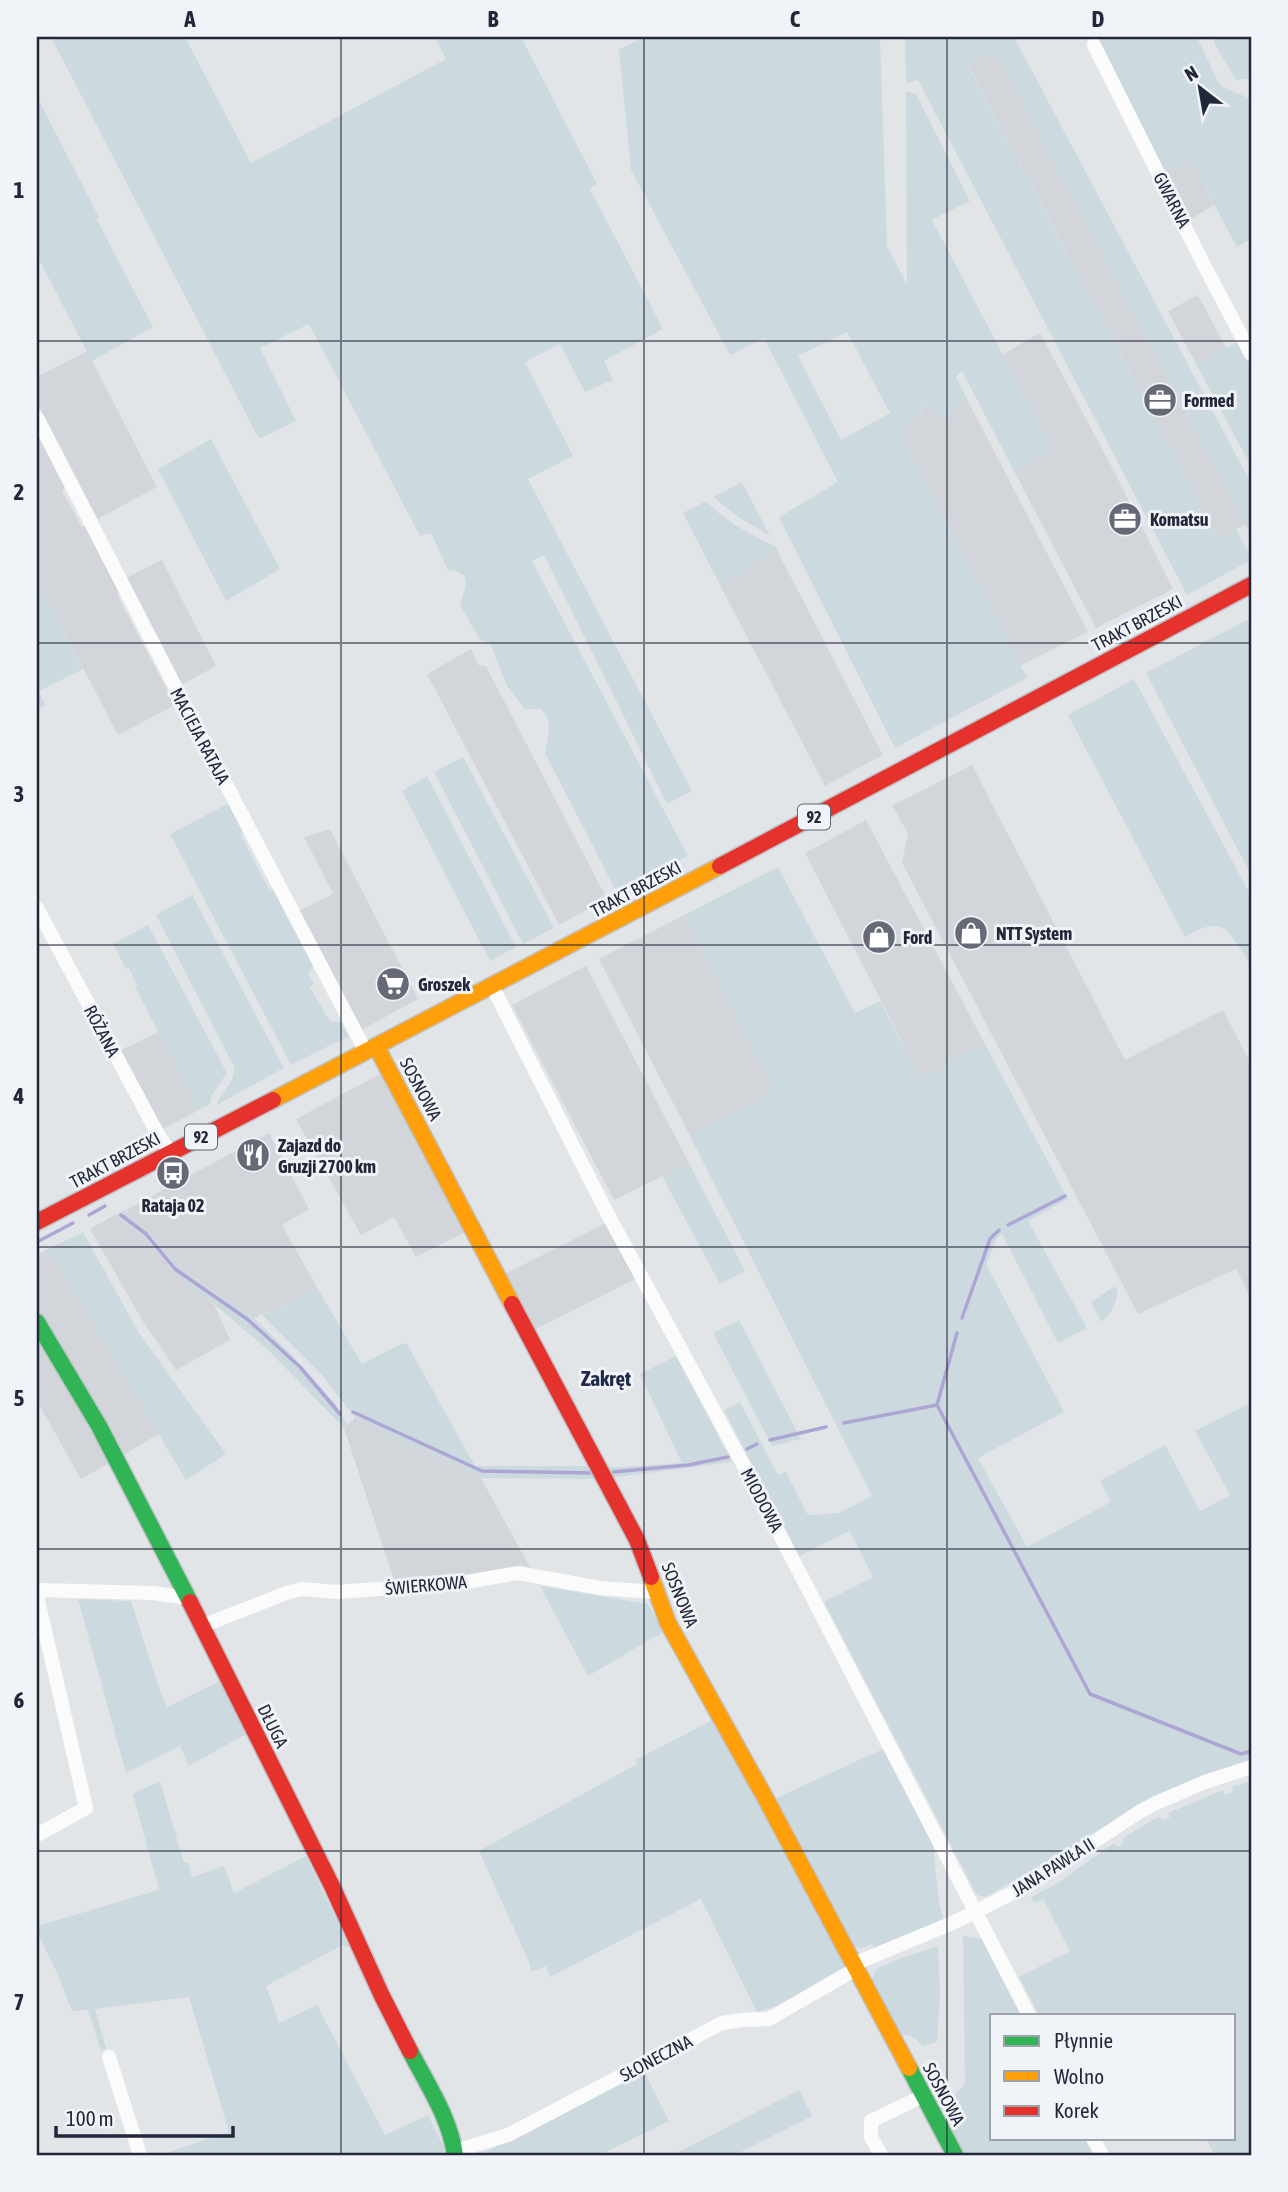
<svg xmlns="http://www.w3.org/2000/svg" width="1288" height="2192" font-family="'Asap Condensed',sans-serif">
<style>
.built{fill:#d2d6db}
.green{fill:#ccdae0;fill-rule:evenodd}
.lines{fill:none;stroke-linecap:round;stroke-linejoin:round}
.stream{stroke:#ada6d4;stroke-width:3.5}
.fast-casing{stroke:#bfc2c7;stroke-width:19}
.slow-casing{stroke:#bfc2c7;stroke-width:19}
.jam-casing{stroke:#bfc2c7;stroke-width:19}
.street{stroke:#fbfbfc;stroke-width:14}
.fast{stroke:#30b455;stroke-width:16}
.slow{stroke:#ff9f0a;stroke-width:16}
.jam{stroke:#e5322d;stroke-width:16}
.grid{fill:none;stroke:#222839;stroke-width:2;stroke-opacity:0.55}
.labels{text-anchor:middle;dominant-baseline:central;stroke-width:6;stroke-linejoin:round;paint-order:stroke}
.shield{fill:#f0f3f7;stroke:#606572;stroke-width:2}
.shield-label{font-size:16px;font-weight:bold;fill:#222839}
.street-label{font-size:18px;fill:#222839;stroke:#f0f3f7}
.poi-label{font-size:18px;font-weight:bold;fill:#222839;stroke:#f0f3f7;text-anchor:start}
.quarter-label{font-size:21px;font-weight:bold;fill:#1f294a;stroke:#f0f3f7}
.neatline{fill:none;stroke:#222839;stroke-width:2.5}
.grid-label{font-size:23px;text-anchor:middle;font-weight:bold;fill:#222839}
</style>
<rect width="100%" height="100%" fill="#e2e5e8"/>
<g class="built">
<path d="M994,49L1245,525L1218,538L967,63Z"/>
<path d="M1191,161L1214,205L1188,221L1163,175Z"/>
<path d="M1198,295L1226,348L1196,364L1168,311Z"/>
<path d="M1040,333L1113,469L1173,589L1096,628L1014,471L1052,450L1003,354Z"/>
<path d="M87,351L157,487L98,519L37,402V377Z"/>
<path d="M966,397L1088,632L1020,666L900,432L931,402L944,420Z"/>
<path d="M37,428L66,485L62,491L82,527L88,525L122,592L117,595L175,705L118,735L37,580Z"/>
<path d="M777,550L883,755L825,786L720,585Z"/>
<path d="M162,560L216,666L179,686L162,645L156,640L124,579Z"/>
<path d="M471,649L478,665L486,666L607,899L559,925L427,674Z"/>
<path d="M972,765L1125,1060L1223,1010L1251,1064V1298L1236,1269L1138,1314L902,863L908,833L892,806Z"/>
<path d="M866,820L985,1044L921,1078L805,853Z"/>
<path d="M330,829L418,999L360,1031L296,912L333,894L304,837Z"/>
<path d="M684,915L774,1090L690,1136L599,959Z"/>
<path d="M586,966L689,1163L614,1200L512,1005Z"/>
<path d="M158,1032L199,1110L159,1131L118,1052Z"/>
<path d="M382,1073L469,1230L416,1257L394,1217L361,1235L296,1119Z"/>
<path d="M269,1133L309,1209L282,1225L318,1289L254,1318L192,1277L126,1210Z"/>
<path d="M114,1215L140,1233L189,1286L214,1304L230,1340L176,1370L142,1320L90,1229Z"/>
<path d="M606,1223L635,1279L532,1331L503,1275Z"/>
<path d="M48,1249L159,1434L122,1456L37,1311V1255Z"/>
<path d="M37,1335L111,1462L81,1479L37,1401Z"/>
<path d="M355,1418L481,1478L531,1569L395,1583L344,1428Z"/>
</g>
<g class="green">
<path d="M51,37H185L251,163L446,59L435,37H521L597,184L590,189L663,329L604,361L613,380L585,392L560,344L525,362L573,456L528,479L692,791L667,804L544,555L532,561L688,856L619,892L614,887L545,753C548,735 554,722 540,708L525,710L507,686L490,643L480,640L460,605C465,588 474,572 448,570L431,533L420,536L309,324L260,348L296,421L259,439Z"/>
<path d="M644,37H880L887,246L907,284L906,91L916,94L970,201L932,220L1053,450L1014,471L962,371L956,377L966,397L944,420L930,402L900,432L1027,678L895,748L779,517L838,482L764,338L730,355L631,170L619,50ZM847,332L890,413L841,440L798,356Z"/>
<path d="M905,37H1014L1251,483V536L994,50L967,64L1218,538L1236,529L1251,557V560L1187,595L918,80L906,83Z"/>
<path d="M1093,37H1197L1218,82L1223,87L1251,99V239L1237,247L1191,161L1163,175Z"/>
<path d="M1212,37H1251V78L1236,80L1214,43L1215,42Z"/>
<path d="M37,97L99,217L97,220L153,327L92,361L37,256Z"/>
<path d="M1241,340L1251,359V466L1196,364Z"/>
<path d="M211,439L280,569L226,601L158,469Z"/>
<path d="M742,482L770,536L740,518L713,497Z"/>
<path d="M706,501C725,521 751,535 776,547L777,550L720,585L683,513Z"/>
<path d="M37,580L83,669L39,691L45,705L37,710Z"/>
<path d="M1251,618V875L1146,673Z"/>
<path d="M1134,679L1251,896V965C1229,933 1226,912 1185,937L1068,715Z"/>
<path d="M463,757L554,928L523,944L434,772Z"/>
<path d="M427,776L516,947L490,961L402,791Z"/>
<path d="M231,802L244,827L241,835L268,888L276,891L315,964L308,974L314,983L310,988L330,1021L340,1022L349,1036L291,1065L170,834Z"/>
<path d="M778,867L855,1013L880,1001L921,1078L985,1044L1068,1199L1028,1221L1087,1328L1058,1343L1002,1234L997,1238L986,1264L1064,1412L978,1458L1027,1547L1111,1502L1100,1481L1165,1445L1200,1511L1230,1495L1195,1431L1251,1403V1762L1056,1861L1051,1860L985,1897L977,1895L824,1602L873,1577L853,1537L849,1531L799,1556L724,1410L740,1402L778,1475L786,1472L808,1515L839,1513L872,1496L690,1136L774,1090L684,915Z"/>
<path d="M192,895L284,1068L217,1105C221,1088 234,1088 234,1067L156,915Z"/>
<path d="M148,925L227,1073L212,1095L210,1104L199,1110L135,987L137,985L129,968L126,969L113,944Z"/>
<path d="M689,1163L745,1271L720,1284L662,1176Z"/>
<path d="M126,1210L192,1277L254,1318L290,1353L334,1402L347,1425L344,1428L268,1350L214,1304L189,1287L140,1233L114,1215Z"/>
<path d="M83,1232L139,1333L226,1454L186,1480L48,1249Z"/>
<path d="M1115,1286L1118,1293C1114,1306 1112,1314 1101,1322L1091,1302Z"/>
<path d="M318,1289L362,1364L403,1343L407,1344L475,1466H594L600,1479L481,1478L355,1418L322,1375L262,1315Z"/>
<path d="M739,1320L801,1439L772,1446L713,1333Z"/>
<path d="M676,1356L732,1462L610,1478L605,1468L682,1463L640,1374Z"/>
<path d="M540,1586L648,1604L663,1632L588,1676Z"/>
<path d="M78,1599L131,1601L159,1688L167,1707L220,1681L248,1735L243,1736L189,1766L180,1746L126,1773Z"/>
<path d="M713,1720L846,1966L775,2007L757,2012L701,1899L550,1977L546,1966L530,1972V1964L479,1851L637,1764L635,1760Z"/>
<path d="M883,1749L933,1844L939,1903L944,1922L875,1949L872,1944L861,1948L852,1945L772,1800Z"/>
<path d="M160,1781L184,1863H188L192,1877L224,1866L234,1893L306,1856L349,1947L343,1945L266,1986L279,2023L317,2005L385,2135L428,2115L444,2147V2155H160L229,2132L189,1997L95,2009L106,2048L101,2051L88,2010L72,2011L56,1971L37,1932V1926L159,1890L133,1794Z"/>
<path d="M1251,1781V2155H1215L1205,2138H1234V2015H1039L1019,1977L1070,1951L1043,1899L1034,1903L1031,1897L1056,1884L1114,1843L1118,1847L1124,1843L1122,1838L1156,1818L1160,1817L1162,1821L1170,1817L1168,1813L1223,1790L1225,1795L1233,1792L1232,1787Z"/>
<path d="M963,1936L982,1939L1021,2015H992V2138H1084L1094,2155H960L937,2112L965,2084Z"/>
<path d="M938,1946L940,1994L937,2042L922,2046C915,2037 910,2034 898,2035L870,1984L876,1969L896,1960Z"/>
<path d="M644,2071L669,2121L600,2155H484L485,2152Z"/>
<path d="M799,2090L812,2116L735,2155H673Z"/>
</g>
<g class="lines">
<g class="stream">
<path d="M89,1215L105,1206"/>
<path d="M121,1215L146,1234L175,1269L247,1319L265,1335L300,1367L340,1414"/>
<path d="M1008,1225L1065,1196"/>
<path d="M37,1242L73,1223"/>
<path d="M962,1318L990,1239L999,1230"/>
<path d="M937,1405L957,1333"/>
<path d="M353,1412L482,1471L594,1473"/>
<path d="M844,1423L937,1405L1090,1694L1241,1754L1251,1751"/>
<path d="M770,1440L826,1427"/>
<path d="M747,1449L757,1444"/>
<path d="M613,1472L688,1465L728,1457"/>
</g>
<g class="fast-casing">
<g id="fast">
<path d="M37,1322L99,1426L190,1602"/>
<path d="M410,2051C427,2084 450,2118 455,2155"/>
<path d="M909,2068L955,2155"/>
</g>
</g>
<g class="slow-casing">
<g id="slow">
<path d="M376,1046L512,1304"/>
<path d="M273,1100L720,866"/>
<path d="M651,1577L668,1623L767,1801L909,2068"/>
</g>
</g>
<g class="jam-casing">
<g id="jam">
<path d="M720,866L1251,585"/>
<path d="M37,1222L273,1100"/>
<path d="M512,1304L637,1540L651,1577"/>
<path d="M190,1602L332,1886L382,1996L410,2051"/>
</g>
</g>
<g class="street">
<path d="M1094,45L1205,267L1251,354"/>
<path d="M37,418L194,723L366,1052"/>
<path d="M37,908L160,1138L171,1153"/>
<path d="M492,986L605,1209L751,1479L1029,2015"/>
<path d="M37,1590L153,1593L188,1598"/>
<path d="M37,1596L86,1808L37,1835"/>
<path d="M202,1626L289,1592L302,1589L337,1592L461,1583L518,1573L600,1588L655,1592"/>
<path d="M109,2057L140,2155"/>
<path d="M1093,2138L1102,2155"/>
<path d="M455,2151L508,2135L722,2023L743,2020L769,2019L856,1969L861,1961L957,1921L1030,1884L1139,1812L1156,1803L1205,1782L1251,1767"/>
<path d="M881,2155L871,2137V2121L923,2096"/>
</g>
<use href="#fast" class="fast"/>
<use href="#slow" class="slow"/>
<use href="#jam" class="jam"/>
</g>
<path class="grid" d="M341,37V2155M644,37V2155M947,37V2155M37,341H1251M37,643H1251M37,945H1251M37,1247H1251M37,1549H1251M37,1851H1251"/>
<defs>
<g id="office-disc" transform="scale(1.75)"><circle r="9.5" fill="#656a76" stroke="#f0f3f7"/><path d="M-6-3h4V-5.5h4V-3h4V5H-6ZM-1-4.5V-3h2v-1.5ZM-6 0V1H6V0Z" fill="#fff"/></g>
<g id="shop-disc" transform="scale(1.75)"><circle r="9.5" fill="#656a76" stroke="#f0f3f7"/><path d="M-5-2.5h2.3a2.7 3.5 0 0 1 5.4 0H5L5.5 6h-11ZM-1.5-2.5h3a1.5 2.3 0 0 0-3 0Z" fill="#fff"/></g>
<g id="supermarket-disc" transform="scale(1.75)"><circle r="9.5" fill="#656a76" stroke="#f0f3f7"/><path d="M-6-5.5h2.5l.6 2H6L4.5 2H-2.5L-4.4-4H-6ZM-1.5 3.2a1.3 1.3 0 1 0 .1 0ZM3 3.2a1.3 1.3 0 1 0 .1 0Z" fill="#fff"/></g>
<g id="restaurant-disc" transform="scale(1.75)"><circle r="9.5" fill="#656a76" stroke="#f0f3f7"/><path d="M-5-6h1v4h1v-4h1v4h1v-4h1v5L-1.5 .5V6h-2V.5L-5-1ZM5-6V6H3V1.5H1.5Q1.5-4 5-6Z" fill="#fff"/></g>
<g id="bus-disc" transform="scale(1.75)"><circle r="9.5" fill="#656a76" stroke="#f0f3f7"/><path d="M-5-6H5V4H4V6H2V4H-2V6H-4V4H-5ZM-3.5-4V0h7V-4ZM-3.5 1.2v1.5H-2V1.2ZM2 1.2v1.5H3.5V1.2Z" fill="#fff"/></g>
</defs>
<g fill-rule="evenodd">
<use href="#office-disc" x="1160" y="400"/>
<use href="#office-disc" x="1125" y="519"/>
<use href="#shop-disc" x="971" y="933"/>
<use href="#shop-disc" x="879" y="937"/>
<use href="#supermarket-disc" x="393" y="984"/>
<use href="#restaurant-disc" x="253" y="1155"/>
<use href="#bus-disc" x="173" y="1173"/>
</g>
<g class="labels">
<g class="shield">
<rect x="798" y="804.5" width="32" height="25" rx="5"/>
<rect x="185" y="1124.5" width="32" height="25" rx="5"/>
</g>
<g class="shield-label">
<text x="814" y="817">92</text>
<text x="201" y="1137">92</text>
</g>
<g class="street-label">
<text transform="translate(1172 200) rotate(63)">GWARNA</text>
<text transform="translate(1137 623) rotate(-28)">TRAKT BRZESKI</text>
<text transform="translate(200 736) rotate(62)">MACIEJA RATAJA</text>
<text transform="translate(636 889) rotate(-28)">TRAKT BRZESKI</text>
<text transform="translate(102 1031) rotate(62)">RÓŻANA</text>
<text transform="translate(421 1089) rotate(62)">SOSNOWA</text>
<text transform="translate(115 1160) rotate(-28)">TRAKT BRZESKI</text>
<text transform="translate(762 1500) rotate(62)">MIODOWA</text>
<text transform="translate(426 1585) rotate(-5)">ŚWIERKOWA</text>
<text transform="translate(680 1595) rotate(68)">SOSNOWA</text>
<text transform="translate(273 1726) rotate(64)">DŁUGA</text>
<text transform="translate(1053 1867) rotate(-32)">JANA PAWŁA II</text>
<text transform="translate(656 2058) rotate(-28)">SŁONECZNA</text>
<text transform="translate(944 2094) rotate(62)">SOSNOWA</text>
</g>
<g class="poi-label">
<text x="1184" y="400">Formed</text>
<text x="1150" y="519">Komatsu</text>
<text x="996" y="933">NTT System</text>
<text x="903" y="937">Ford</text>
<text x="418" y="984">Groszek</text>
<text x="278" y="1145">Zajazd do<tspan x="278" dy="21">Gruzji 2700 km</tspan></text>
<text x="173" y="1205" text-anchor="middle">Rataja 02</text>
</g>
<g class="quarter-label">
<text x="606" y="1378">Zakręt</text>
</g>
</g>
<rect width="1288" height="2192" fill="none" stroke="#f0f3f7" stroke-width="77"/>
<rect x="990" y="2014" width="245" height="126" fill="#f0f3f7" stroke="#9ea2ab" stroke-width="2"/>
<rect x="1004" y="2036" width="35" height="10" fill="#30b455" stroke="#9ea2ab" stroke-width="2"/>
<text x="1054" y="2048" font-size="21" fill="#222839">Płynnie</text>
<rect x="1004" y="2071" width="35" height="10" fill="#ff9f0a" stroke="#9ea2ab" stroke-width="2"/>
<text x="1054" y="2084" font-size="21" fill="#222839">Wolno</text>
<rect x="1004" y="2106" width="35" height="10" fill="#e5322d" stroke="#9ea2ab" stroke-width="2"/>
<text x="1054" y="2118" font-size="21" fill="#222839">Korek</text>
<g transform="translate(1200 88) rotate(329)" stroke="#f0f3f7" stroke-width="5" paint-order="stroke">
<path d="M0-5L12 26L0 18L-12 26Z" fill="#222839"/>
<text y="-10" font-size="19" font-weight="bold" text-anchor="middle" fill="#222839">N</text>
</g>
<path d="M56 2126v10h177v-10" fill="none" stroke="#222839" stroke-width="3.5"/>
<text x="66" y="2126" font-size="21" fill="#222839" stroke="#f0f3f7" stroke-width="5" paint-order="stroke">100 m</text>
<rect x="38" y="38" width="1212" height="2116" class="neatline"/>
<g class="grid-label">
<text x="190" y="27">A</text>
<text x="493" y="27">B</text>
<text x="795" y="27">C</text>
<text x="1098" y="27">D</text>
<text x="19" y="198">1</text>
<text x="19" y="500">2</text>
<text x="19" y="802">3</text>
<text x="19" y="1104">4</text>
<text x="19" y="1406">5</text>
<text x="19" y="1708">6</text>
<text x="19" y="2010">7</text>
</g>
</svg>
